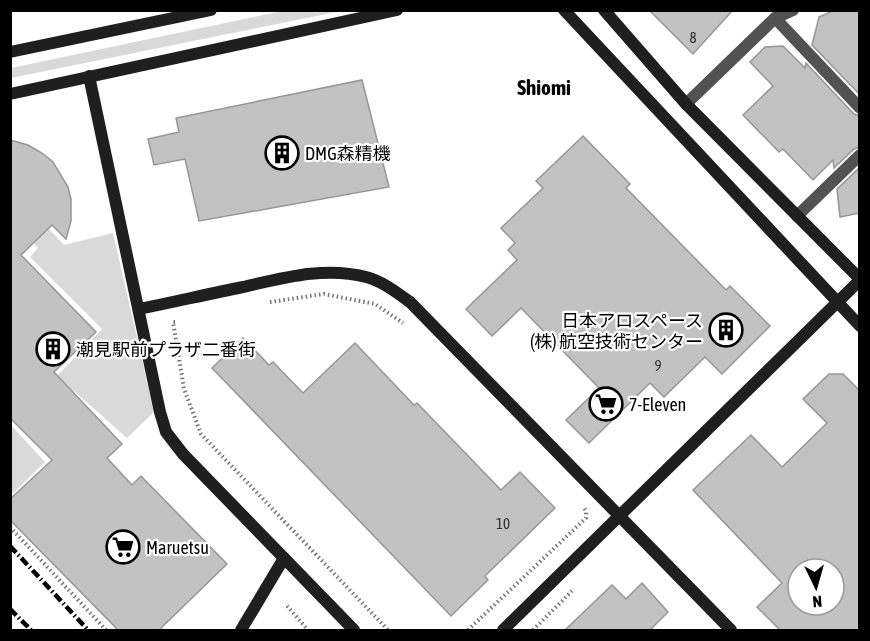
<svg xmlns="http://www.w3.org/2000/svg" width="870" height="641" font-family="'Asap Condensed','Noto Sans JP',sans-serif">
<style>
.green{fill:#d9d9d9}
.building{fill:#c2c2c2;stroke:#969696;stroke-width:1.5;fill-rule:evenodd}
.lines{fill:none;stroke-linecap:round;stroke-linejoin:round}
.path{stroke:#747474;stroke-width:4;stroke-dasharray:1.5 3;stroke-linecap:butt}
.street{stroke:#525252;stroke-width:12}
.secondary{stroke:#1f1f1f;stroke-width:12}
.rail{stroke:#000;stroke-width:4.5;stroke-dasharray:9 3 1.5 3;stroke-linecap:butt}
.labels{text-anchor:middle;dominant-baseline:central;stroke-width:4.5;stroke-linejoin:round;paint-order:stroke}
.number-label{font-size:15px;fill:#303030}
.poi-label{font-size:18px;fill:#000;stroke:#fff;text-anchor:start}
.quarter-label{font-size:21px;font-weight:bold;fill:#000;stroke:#fff}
</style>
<rect width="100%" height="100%" fill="#fff"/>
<g class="green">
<path d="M287,10L341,11L11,78V68Z"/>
<path d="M11,188L64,245L113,233L154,412L127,438L57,376L102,329L30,257L38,248L11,218Z"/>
<path d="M11,425L45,462L11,495Z"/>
</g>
<g class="building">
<path d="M649,10H733L693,54Z"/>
<path d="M835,10H860V95L812,45L819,17Z"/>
<path d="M783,46L805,68L806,63L854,114L860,116V147L854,149L834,168L833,160L813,180L783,149L779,152L743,115L773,86L750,62L765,47Z"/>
<path d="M362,80L389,187L199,221L185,159L154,165L148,139L179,132L176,118Z"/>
<path d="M583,136L630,184L626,188L726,290L730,286L770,326L722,374L705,357L664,397L650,383L589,443L566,420L599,388L521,308L492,336L466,309L517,260L508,250L515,243L501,228L543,188L536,181Z"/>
<path d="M10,140L28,145L42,153L53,162L68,187L71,199V221L66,239L52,225L21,255L96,332L54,372L122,444L107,458L132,485L141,476L227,564L159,630H118L10,520V499L52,460L10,418Z"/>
<path d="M860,167V213L840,217L837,189Z"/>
<path d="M243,338L269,365L273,362L303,393L355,343L414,405L417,403L501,490L520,472L555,508L485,576L488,580L451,616L212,368Z"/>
<path d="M829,374H843L860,391V630H780L757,607L782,583L693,490L751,435L782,467L827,423L803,399ZM798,569H834V605H798Z"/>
<path d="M642,583L668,612L650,630H565L612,585L626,599Z"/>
</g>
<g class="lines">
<g class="path">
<path d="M270,302L324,294L375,304L403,323"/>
<path d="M175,322H173L184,389L201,434L388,630"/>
<path d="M10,527L106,630"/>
<path d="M287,606L308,630"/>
<path d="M468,630L586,518V511L584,508"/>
<path d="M533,630L572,591"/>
</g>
<g class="street">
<path d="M775,18L860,108"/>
<path d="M686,104L775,18L793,10"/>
<path d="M797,216L860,155"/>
</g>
<g class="secondary">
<path d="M564,10L860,326"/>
<path d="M604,10L686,104L860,279"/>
<path d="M10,52L211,10"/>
<path d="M89,76L160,412L166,432L183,454L354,630"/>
<path d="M10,94L397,10"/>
<path d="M139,309C174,302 208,294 243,287C283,278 325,266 366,277C382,281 396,292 410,302L731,630"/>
<path d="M241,630L284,558"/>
<path d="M503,630L860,280"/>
</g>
<g class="rail">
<path d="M10,546L88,630"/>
<path d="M10,609L31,630"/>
</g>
</g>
<defs>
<g id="building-ring" transform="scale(1.725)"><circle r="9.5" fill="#fff" stroke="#000" stroke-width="1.5"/><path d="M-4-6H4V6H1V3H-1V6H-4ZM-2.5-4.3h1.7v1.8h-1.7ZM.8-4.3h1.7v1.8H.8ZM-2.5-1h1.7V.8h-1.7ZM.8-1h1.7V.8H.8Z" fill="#000"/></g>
<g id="supermarket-ring" transform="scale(1.725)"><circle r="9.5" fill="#fff" stroke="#000" stroke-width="1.5"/><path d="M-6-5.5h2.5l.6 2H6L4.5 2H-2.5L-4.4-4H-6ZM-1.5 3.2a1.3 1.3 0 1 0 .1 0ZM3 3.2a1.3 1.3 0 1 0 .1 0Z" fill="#000"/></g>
</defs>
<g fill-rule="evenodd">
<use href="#building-ring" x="282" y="153"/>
<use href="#building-ring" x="726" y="330"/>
<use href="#building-ring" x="53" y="349"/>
<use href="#supermarket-ring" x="606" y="404"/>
<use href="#supermarket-ring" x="123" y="547"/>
</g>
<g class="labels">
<g class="number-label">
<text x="693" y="37">8</text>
<text x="658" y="365">9</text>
<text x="503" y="523">10</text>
</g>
<g class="poi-label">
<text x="305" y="153">DMG森精機</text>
<text x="703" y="320" text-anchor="end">日本アロスペース<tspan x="703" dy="21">(株) 航空技術センター</tspan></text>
<text x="76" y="349">潮見駅前プラザ二番街</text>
<text x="629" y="404">7-Eleven</text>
<text x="146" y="547">Maruetsu</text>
</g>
<g class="quarter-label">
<text x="544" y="87">Shiomi</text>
</g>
</g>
<rect width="870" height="641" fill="none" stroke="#000000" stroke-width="24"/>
<g transform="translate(816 587) rotate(175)"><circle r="28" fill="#ffffff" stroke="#999999" stroke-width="1.5"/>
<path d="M0-4.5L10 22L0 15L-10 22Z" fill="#000000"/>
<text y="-9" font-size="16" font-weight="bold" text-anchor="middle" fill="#000000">N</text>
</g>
</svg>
